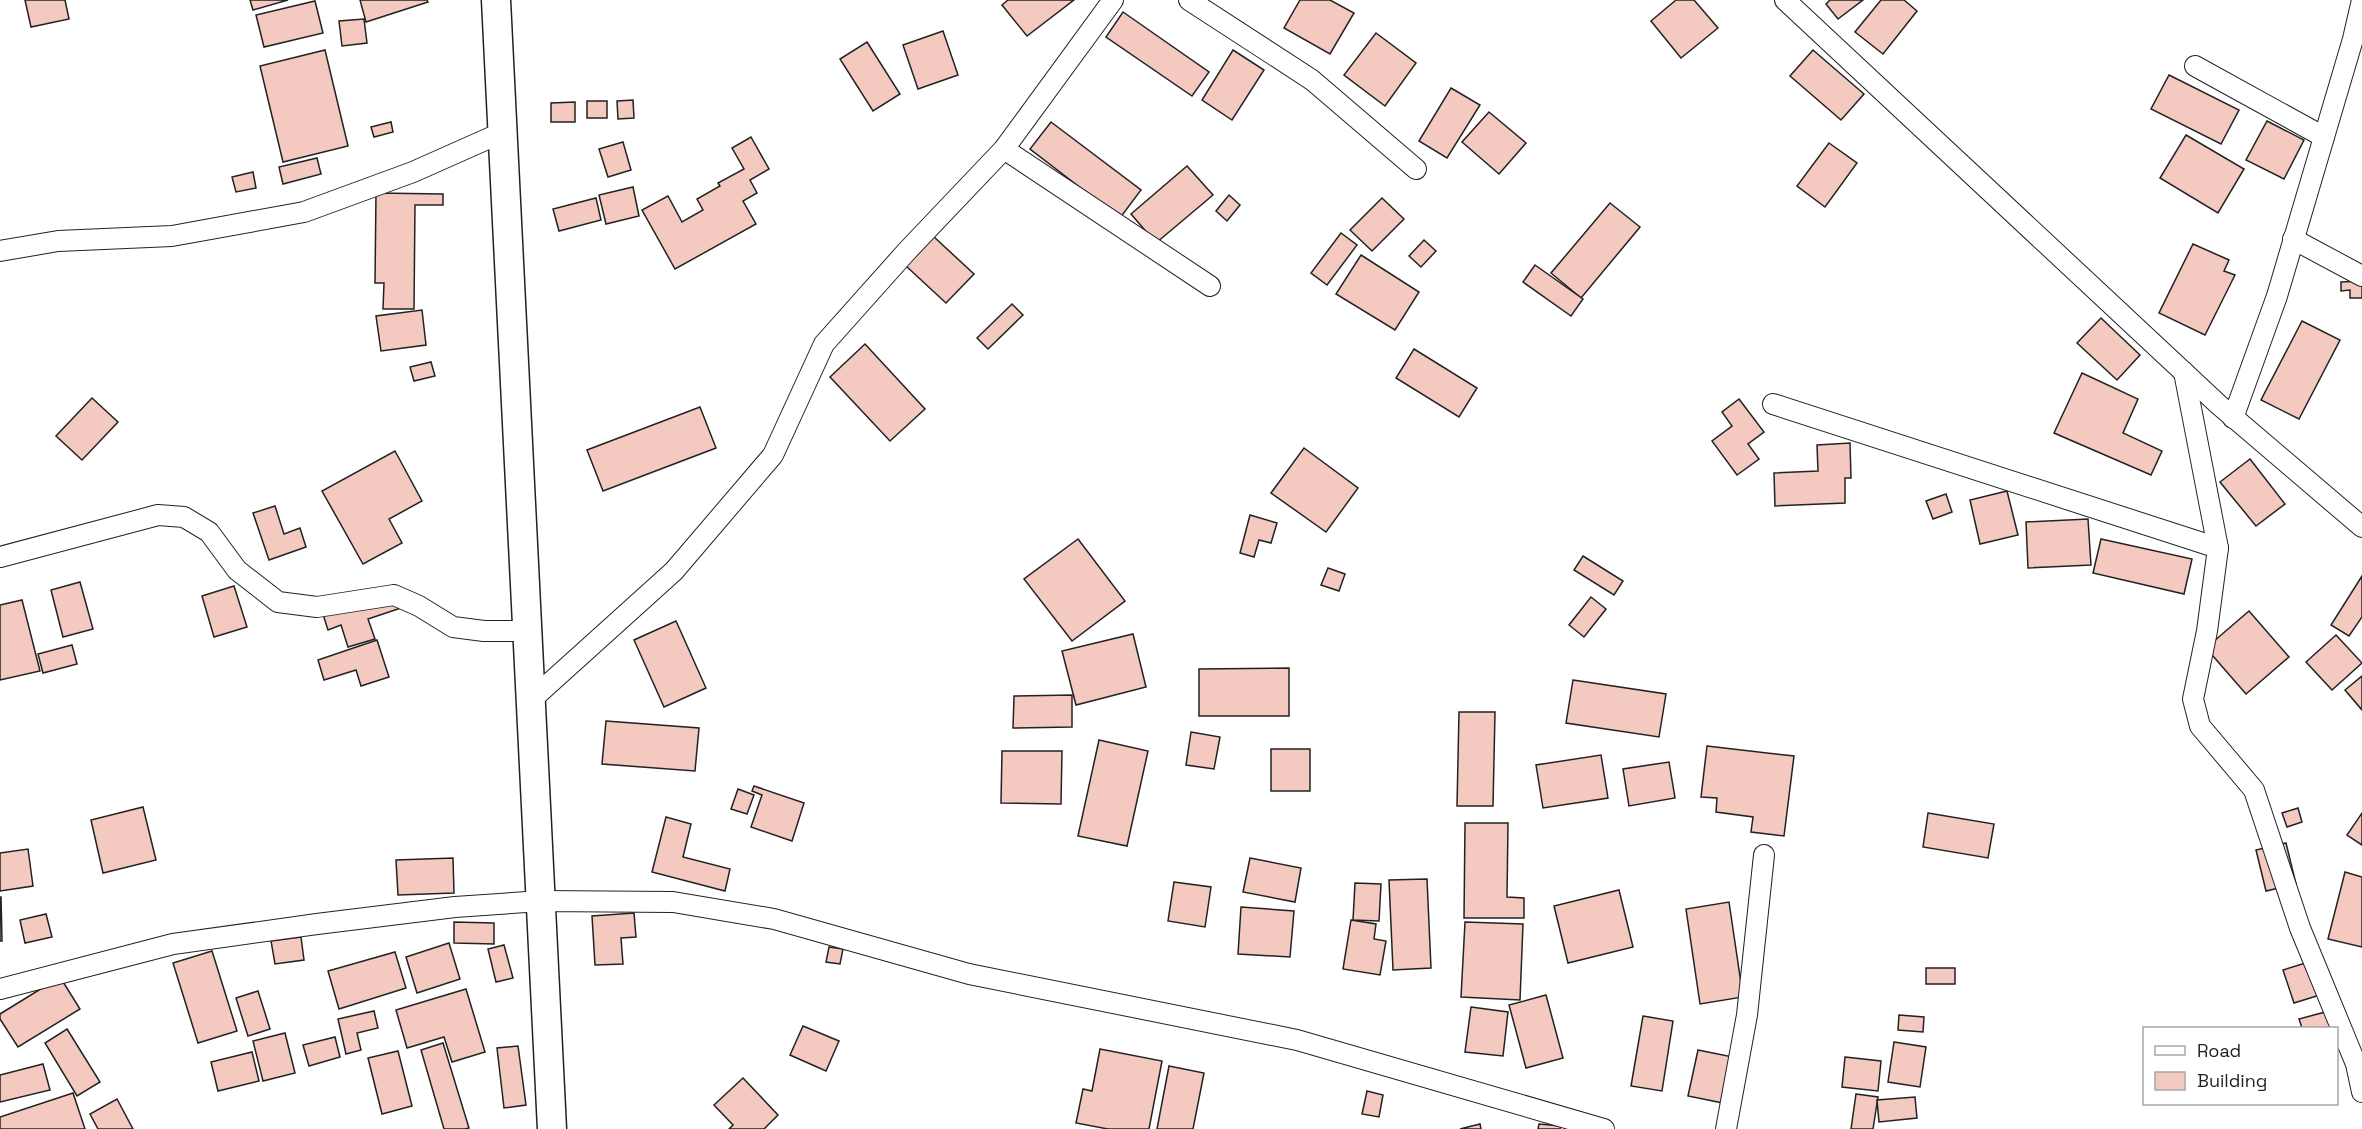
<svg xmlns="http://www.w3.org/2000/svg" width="2362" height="1129" font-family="'Space Grotesk',sans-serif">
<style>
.building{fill:#f3c9c0;stroke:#222;stroke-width:1.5}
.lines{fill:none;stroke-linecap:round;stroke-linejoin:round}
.minor-casing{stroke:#222;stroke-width:22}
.secondary-casing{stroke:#222;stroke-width:31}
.minor{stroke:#fff;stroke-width:20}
.secondary{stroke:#fff;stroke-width:28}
</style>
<rect width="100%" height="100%" fill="#fff"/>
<g class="building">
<path d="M25,0H65L69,19L31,27Z"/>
<path d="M250,0H288L253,10Z"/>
<path d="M360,0H427L428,2L366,22Z"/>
<path d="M1008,0H1074L1027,36L1002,5Z"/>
<path d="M1300,0H1330L1354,13L1330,54L1284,28Z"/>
<path d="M1676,0H1694L1718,28L1681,58L1651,21Z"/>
<path d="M1830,0H1863L1838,19L1826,4Z"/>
<path d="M1881,0H1904L1917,11L1883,54L1855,32Z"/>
<path d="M315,1L323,33L264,47L256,15Z"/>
<path d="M1123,12L1209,72L1192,96L1106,37Z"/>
<path d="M364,19L367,43L342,46L339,21Z"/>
<path d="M943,31L958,75L918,89L903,45Z"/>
<path d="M1376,33L1416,63L1385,106L1344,75Z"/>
<path d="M867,42L900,94L873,111L840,59Z"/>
<path d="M325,50L348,146L283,162L260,66Z"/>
<path d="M1233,50L1264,70L1232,120L1202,100Z"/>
<path d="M1813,50L1864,94L1841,120L1790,76Z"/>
<path d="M2169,75L2239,110L2221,144L2151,109Z"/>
<path d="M1451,88L1480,105L1447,158L1419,141Z"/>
<path d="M633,100L634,118L618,119L617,101Z"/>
<rect x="587" y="101" width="20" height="17"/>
<path d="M575,102V122H551V103Z"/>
<path d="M1489,112L1526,143L1499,174L1462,142Z"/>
<path d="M2267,121L2304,140L2284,179L2246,160Z"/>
<path d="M391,122L393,132L374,137L371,127Z"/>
<path d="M1051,122L1141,190L1120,218L1030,149Z"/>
<path d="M2186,135L2244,169L2218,213L2160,178Z"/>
<path d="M751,137L769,169L750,180L757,193L743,201L756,224L675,269L642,210L668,196L682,222L703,210L697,199L720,186L718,183L744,169L732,148Z"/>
<path d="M623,142L631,170L608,177L599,149Z"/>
<path d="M1829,143L1857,163L1825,207L1797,186Z"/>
<path d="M317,158L321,174L283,184L279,167Z"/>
<path d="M1187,166L1213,195L1156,243L1131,214Z"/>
<path d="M253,172L256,188L236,192L232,177Z"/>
<path d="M633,187L639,216L606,224L599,195Z"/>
<path d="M376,193L443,194V205H415L414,309H383L384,283H375Z"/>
<path d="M1229,195L1240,205L1227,221L1216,211Z"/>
<path d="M596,198L601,220L559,231L553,209Z"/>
<path d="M1382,198L1404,219L1372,251L1350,230Z"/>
<path d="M1610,203L1640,227L1581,298L1551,273Z"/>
<path d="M1341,233L1357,245L1327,285L1311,273Z"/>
<path d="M933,236L974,274L946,303L906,266Z"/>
<path d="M1424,240L1436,251L1421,267L1409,256Z"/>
<path d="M2193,244L2229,260L2224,271L2235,275L2205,335L2159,313Z"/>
<path d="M1361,255L1419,292L1395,330L1336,294Z"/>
<path d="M1535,265L1583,299L1571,316L1523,282Z"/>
<path d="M2362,281V298H2350V290L2341,291V282Z"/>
<path d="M1012,304L1023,315L988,349L977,338Z"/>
<path d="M422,310L426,345L381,351L376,316Z"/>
<path d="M2101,318L2140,355L2117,380L2077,343Z"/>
<path d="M2302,321L2340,340L2299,419L2261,400Z"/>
<path d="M865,344L925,409L890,441L830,377Z"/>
<path d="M1414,349L1477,388L1459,417L1396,378Z"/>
<path d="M431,362L435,376L414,381L410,367Z"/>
<path d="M2082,373L2138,399L2123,433L2162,451L2151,475L2054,433Z"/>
<path d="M92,398L118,422L82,460L56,436Z"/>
<path d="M1739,399L1764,432L1748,444L1759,459L1737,475L1712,441L1732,426L1722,412Z"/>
<path d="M700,407L716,448L603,491L587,450Z"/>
<path d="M1850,443L1851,478H1845V503L1775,506L1774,473L1818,471L1817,445Z"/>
<path d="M1304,448L1358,488L1326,532L1271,493Z"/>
<path d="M395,451L422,501L389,519L402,543L363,564L322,491Z"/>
<path d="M2250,459L2285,504L2256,526L2220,482Z"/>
<path d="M2007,491L2018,535L1980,544L1970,500Z"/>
<path d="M1946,494L1952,512L1933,519L1926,501Z"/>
<path d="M275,506L284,534L300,528L306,547L269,560L253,513Z"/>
<path d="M1250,515L1277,523L1271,543L1259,540L1254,557L1240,553Z"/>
<path d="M2088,519L2091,565L2028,568L2026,522Z"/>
<path d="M1078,539L1125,601L1072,641L1024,579Z"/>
<path d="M2101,539L2192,559L2184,594L2093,573Z"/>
<path d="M1583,556L1623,581L1614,595L1574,570Z"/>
<path d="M1328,568L1345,574L1339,591L1321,585Z"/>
<path d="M2362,576V617L2349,636L2331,625Z"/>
<path d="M80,582L93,629L63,637L51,590Z"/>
<path d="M394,585L401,608L368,619L375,639L348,647L341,625L328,630L321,608Z"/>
<path d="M234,586L247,627L214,637L202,596Z"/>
<path d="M1591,597L1606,609L1584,637L1569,625Z"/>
<path d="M22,600L40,671L0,680V605Z"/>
<path d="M2249,611L2289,657L2246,694L2206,648Z"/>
<path d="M676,621L706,688L664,707L634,640Z"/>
<path d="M1133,634L1146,687L1076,705L1062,651Z"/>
<path d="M2336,635L2362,663L2332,690L2306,662Z"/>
<path d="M377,640L389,677L361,686L356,670L324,680L318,660Z"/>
<path d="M72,645L77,664L43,673L38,654Z"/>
<path d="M1289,668V716H1199V669Z"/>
<path d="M2362,676V710L2345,690Z"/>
<path d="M1573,680L1666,694L1659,737L1566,723Z"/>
<path d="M1072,695V727L1013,728L1014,696Z"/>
<path d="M1459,712H1495L1493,806H1457Z"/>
<path d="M606,721L699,728L695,771L602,764Z"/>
<path d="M1191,732L1220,737L1214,769L1186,765Z"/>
<path d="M1099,740L1148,751L1127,846L1078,836Z"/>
<path d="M1707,746L1794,756L1784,836L1751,832L1753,817L1716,812L1717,798L1701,797Z"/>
<rect x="1271" y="749" width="39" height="42"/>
<path d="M1002,751H1062L1061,804L1001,803Z"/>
<path d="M1601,755L1608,798L1543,808L1536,765Z"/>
<path d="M1669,762L1675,798L1629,806L1623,769Z"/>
<path d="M754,786L804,803L792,841L751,827L762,795L752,791Z"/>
<path d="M738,789L754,795L747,814L731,809Z"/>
<path d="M143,807L156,860L103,873L91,820Z"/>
<path d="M2298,808L2302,822L2287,827L2282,813Z"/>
<path d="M1928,813L1994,824L1988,858L1923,847Z"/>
<path d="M2362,813V845L2347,835Z"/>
<path d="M666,817L691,824L683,857L730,869L725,891L652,872Z"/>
<path d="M1465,823H1508L1507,897L1524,898V918H1464Z"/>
<path d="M2286,843L2296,884L2266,891L2256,850Z"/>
<path d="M28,849L33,886L0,891V853Z"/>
<path d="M453,858L454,893L398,895L396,860Z"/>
<path d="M1250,858L1301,868L1295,902L1243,892Z"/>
<path d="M2345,872L2362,877V947L2328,939Z"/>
<path d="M1427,879L1431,968L1393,970L1389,880Z"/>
<path d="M1174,882L1211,887L1205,927L1168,921Z"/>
<path d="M1355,883L1381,884L1379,921L1353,920Z"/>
<path d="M1619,890L1633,947L1568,963L1554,906Z"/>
<path d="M1,897L2,941H0V897Z"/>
<path d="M1729,902L1743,997L1700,1004L1686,909Z"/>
<path d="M1241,907L1294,911L1290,957L1238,954Z"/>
<path d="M634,913L636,937L621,938L623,964L595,965L592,916Z"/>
<path d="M46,914L52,937L25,943L20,920Z"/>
<path d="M1351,920L1376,924L1374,939L1386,941L1380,975L1343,969Z"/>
<path d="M454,922L494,923V944L454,943Z"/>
<path d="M1465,922L1523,924L1520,1000L1461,997Z"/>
<path d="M301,937L304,960L275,964L271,941Z"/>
<path d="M449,943L460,979L417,993L406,957Z"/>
<path d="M504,945L513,978L496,982L488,949Z"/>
<path d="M829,947L843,949L840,964L826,962Z"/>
<path d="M212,951L237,1031L198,1043L173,963Z"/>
<path d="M395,952L406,988L339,1009L328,971Z"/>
<path d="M2312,961L2323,994L2294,1003L2283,970Z"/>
<rect x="1926" y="968" width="29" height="16"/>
<path d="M60,977L80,1009L18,1047L0,1019V1014Z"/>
<path d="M466,989L485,1052L452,1062L444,1037L407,1048L396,1010Z"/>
<path d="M258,991L270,1029L248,1036L236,998Z"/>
<path d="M1546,995L1563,1058L1526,1068L1509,1005Z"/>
<path d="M1471,1007L1508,1012L1503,1056L1465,1052Z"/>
<path d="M374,1011L378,1028L357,1033L361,1050L346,1054L338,1019Z"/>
<path d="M2329,1011L2334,1028H2302L2299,1019Z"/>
<path d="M1899,1015L1924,1017L1923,1032L1898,1030Z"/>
<path d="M1643,1016L1673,1021L1662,1091L1631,1086Z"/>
<path d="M803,1026L839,1041L826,1071L790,1055Z"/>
<path d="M67,1029L100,1082L77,1096L45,1043Z"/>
<path d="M285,1033L295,1073L263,1081L253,1041Z"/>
<path d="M335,1037L340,1057L309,1066L303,1045Z"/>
<path d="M1894,1042L1926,1047L1920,1087L1888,1082Z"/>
<path d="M443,1043L469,1128L465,1129H444L421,1050Z"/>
<path d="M518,1046L526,1105L504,1108L497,1048Z"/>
<path d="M1100,1049L1162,1061L1149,1129H1108L1076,1123L1083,1089L1092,1091Z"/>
<path d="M1698,1050L1733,1057L1723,1103L1688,1096Z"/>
<path d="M398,1051L412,1106L382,1114L368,1058Z"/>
<path d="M252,1052L259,1081L218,1091L211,1062Z"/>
<path d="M1845,1057L1881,1061L1878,1091L1842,1087Z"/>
<path d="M43,1064L50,1090L0,1102V1075Z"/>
<path d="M1169,1066L1204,1073L1193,1129H1157Z"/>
<path d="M743,1078L778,1115L764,1129H729L733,1125L714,1105Z"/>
<path d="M1367,1091L1383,1095L1379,1117L1362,1114Z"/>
<path d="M73,1093L85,1129H0V1117Z"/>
<path d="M1856,1094L1878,1097L1873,1129H1851Z"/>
<path d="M1915,1097L1917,1118L1879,1122L1877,1100Z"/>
<path d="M117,1099L133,1129H98L90,1114Z"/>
<path d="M1480,1124L1481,1129H1460Z"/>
<path d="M1539,1124L1561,1126L1560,1129H1538Z"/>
</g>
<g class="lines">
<g class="minor-casing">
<g id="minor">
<path d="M1189,0L1312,80L1416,169"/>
<path d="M1785,0L2219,405L2362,527"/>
<path d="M2195,66L2324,137"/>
<path d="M1004,149L1210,286"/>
<path d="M2293,239L2362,276"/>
<path d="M0,251L58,241L172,236L304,212L413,172L503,132"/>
<path d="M2184,372L2218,548L2207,631L2193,699L2200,726L2254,790L2300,928L2356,1064L2362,1092"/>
<path d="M1773,404L2218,548"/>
<path d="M2233,418L2277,296L2353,39L2362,0"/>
<path d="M0,557L158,515L184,517L209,532L237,570L278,602L317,607L394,595L419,606L453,627L484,631H528"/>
<path d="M531,700L674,571L773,455L824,344L907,251L1004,149L1113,0"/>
<path d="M0,989L173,944L317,924L455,907L541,901L673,902L774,919L969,974L1297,1040L1604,1129"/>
<path d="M1726,1129L1747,1015L1764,855"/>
</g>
</g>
<g class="secondary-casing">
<path id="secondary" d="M496,0L552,1129"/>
</g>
<use href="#minor" class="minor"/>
<use href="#secondary" class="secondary"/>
</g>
<rect x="2143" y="1027" width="195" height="78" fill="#ffffff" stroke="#a7a7a7" stroke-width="1.5"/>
<rect x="2155" y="1046" width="30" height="9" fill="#ffffff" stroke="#a7a7a7" stroke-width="1.5"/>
<text x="2197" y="1057" font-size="18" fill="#222222">Road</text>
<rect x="2155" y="1072" width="30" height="18" fill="#f3c9c0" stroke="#a7a7a7" stroke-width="1.5"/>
<text x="2197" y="1087" font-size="18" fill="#222222">Building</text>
</svg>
